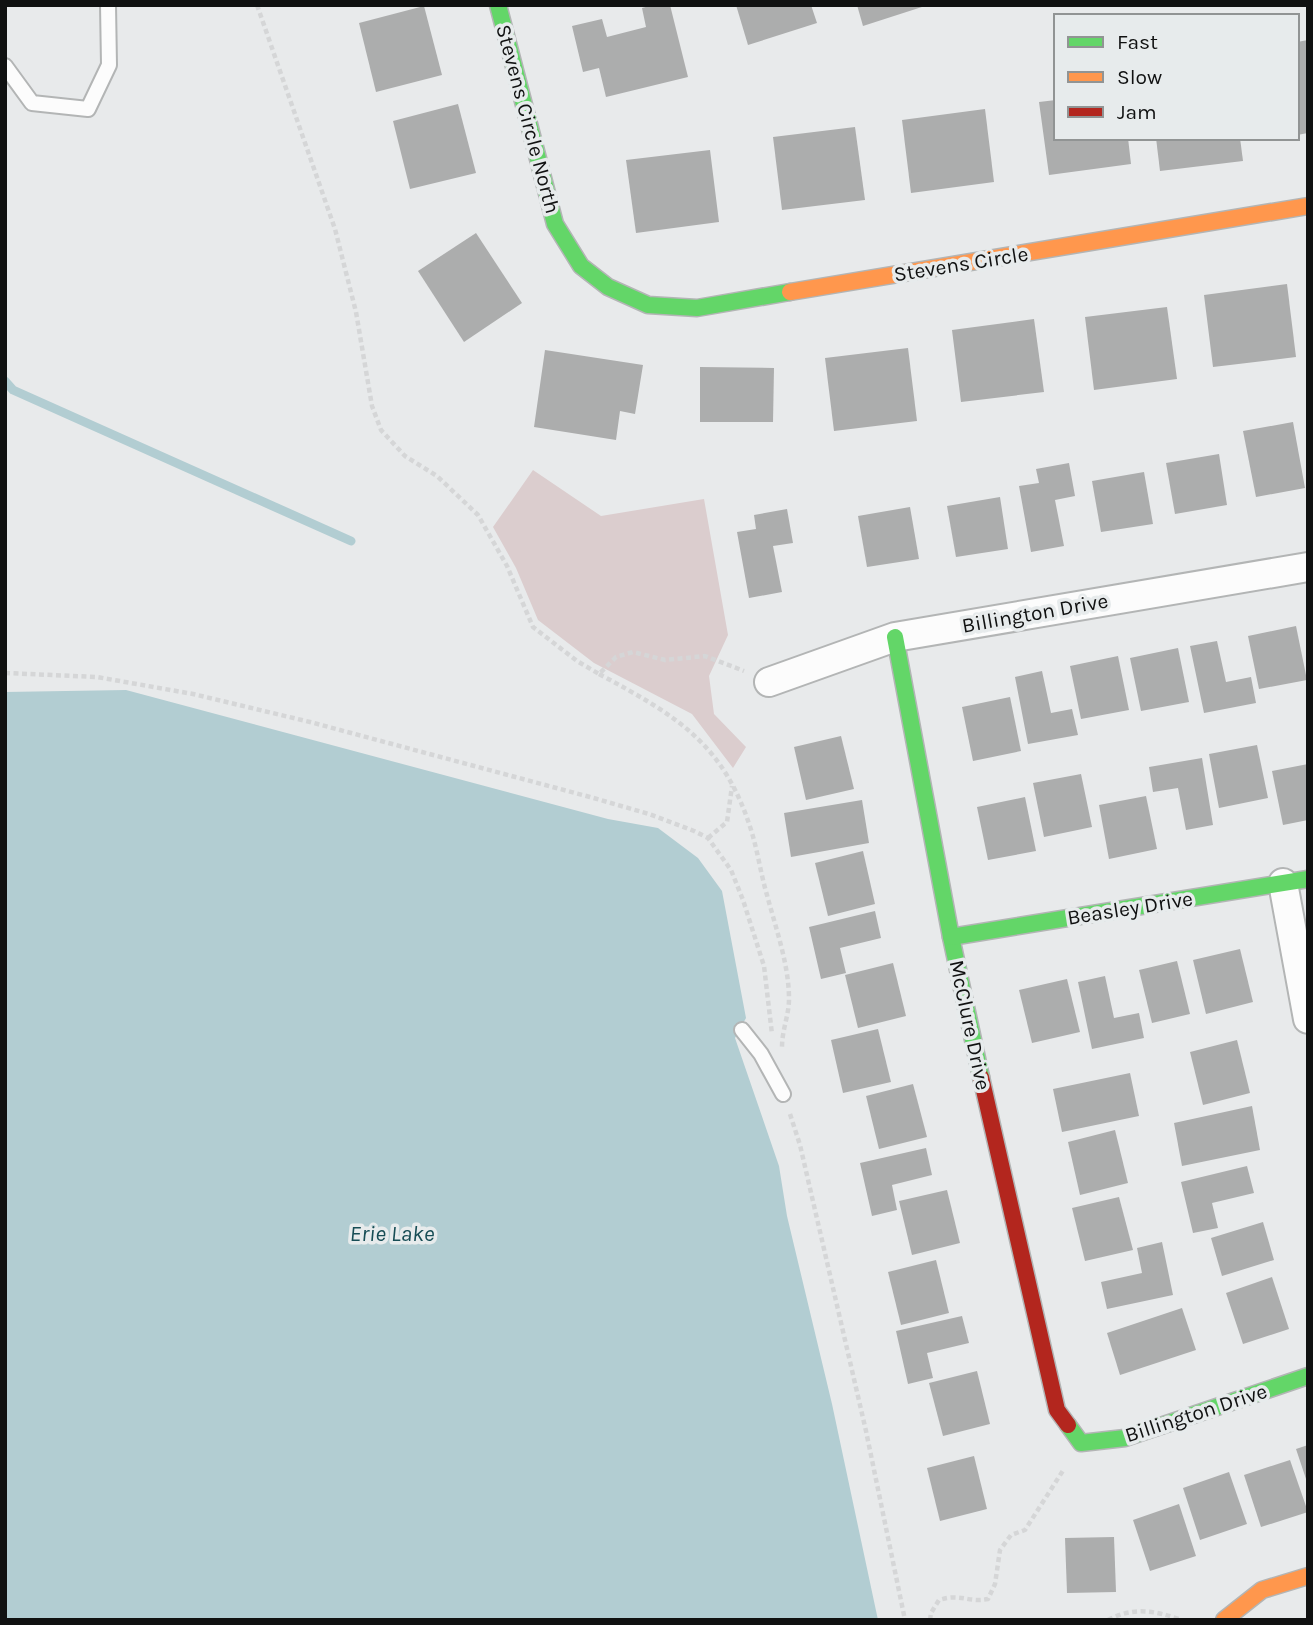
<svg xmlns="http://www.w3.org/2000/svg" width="1313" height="1625" font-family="Karla,sans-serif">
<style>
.green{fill:#dbcdce}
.water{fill:#b2cdd2}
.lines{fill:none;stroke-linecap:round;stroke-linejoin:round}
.stream{stroke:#b2cdd2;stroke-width:9}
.building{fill:#acadad}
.lane-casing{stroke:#b3b5b5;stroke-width:18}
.street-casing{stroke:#b3b5b5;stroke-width:32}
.fast-casing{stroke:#b3b5b5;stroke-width:19}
.slow-casing{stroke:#b3b5b5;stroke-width:19}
.jam-casing{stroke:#b3b5b5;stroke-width:19}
.path{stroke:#d5d6d7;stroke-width:4.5;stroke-dasharray:5 3.5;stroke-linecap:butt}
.lane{stroke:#fcfcfc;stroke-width:14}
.street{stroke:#fcfcfc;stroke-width:28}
.fast{stroke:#63d668;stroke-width:16}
.slow{stroke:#ff974d;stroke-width:16}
.jam{stroke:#b3261e;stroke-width:16}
.labels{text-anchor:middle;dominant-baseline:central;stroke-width:7;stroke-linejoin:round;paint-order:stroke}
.street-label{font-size:21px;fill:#101111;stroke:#e7ebec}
.water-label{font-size:23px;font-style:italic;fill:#174d55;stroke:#e7ebec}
</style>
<rect width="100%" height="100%" fill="#e8eaeb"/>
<path class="green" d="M533,470L601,516L704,499L728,635L709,676L714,714L746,747L733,768L692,714L594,663L538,620L516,568L493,527Z"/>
<path class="water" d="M126,690L608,819L658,828L698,858L722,891L746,1018L735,1038L779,1166L787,1216L832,1404L878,1620H5V692Z"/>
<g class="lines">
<path class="stream" d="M5,381L13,390L351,541"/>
</g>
<g class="building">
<path d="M653,5H670L688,77L606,97L599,68L583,72L572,26L602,19L607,37L646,27L642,8Z"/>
<path d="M736,5H811L817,23L748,45Z"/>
<path d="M857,5H925V6L863,26Z"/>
<path d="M424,6L442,75L376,92L359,23Z"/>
<path d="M1308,40V133L1297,135V42Z"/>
<path d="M1056,100V138H1128L1131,164L1049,175L1039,102Z"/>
<path d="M458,104L476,173L410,189L393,121Z"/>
<path d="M985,109L994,182L911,193L902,120Z"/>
<path d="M855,127L865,200L782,210L773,137Z"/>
<path d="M1156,138H1240L1243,161L1160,171Z"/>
<path d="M710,150L719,222L636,233L626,160Z"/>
<path d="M476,233L522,303L464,342L418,271Z"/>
<path d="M1287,284L1296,357L1213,367L1204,295Z"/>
<path d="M1167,307L1177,379L1094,390L1085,317Z"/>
<path d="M1034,319L1044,392L961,402L952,330Z"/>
<path d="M908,348L917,421L834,431L825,358Z"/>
<path d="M545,350L643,365L635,414L620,411L616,440L534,427Z"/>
<path d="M700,367L774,368L773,422H700Z"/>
<path d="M1293,422L1305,488L1256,497L1243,431Z"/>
<path d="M1219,454L1227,505L1175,514L1166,463Z"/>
<path d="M1069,463L1075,496L1055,500L1064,546L1031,552L1019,486L1039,483L1036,469Z"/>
<path d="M1144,472L1153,524L1101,532L1092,481Z"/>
<path d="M1000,497L1008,549L956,557L947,506Z"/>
<path d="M910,507L919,559L867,567L858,516Z"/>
<path d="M787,509L793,543L773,546L782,592L749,598L737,532L756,529L754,515Z"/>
<path d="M1296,626L1307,680L1259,689L1248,636Z"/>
<path d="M1217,641L1226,682L1251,677L1256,703L1204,713L1190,646Z"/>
<path d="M1178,648L1189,702L1141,711L1130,658Z"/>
<path d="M1118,656L1129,710L1081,719L1070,666Z"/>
<path d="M1042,671L1051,713L1072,709L1078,735L1028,744L1015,677Z"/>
<path d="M1010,697L1021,751L973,761L962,707Z"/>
<path d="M841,736L854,789L806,800L794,747Z"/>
<path d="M1257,745L1268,798L1219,808L1209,754Z"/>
<path d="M1202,758L1213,825L1186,830L1178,788L1153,792L1149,767Z"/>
<path d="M1308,764V820L1283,825L1272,771Z"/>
<path d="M1081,774L1092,827L1044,837L1033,783Z"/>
<path d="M1146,796L1157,849L1109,859L1099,805Z"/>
<path d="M1025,797L1036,851L988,860L977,807Z"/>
<path d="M862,800L869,843L791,857L784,813Z"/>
<path d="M863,851L875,904L828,916L815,863Z"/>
<path d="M875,911L881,938L840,948L846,973L821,979L809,927Z"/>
<path d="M1240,949L1253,1002L1206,1014L1193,960Z"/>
<path d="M1177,961L1190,1014L1152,1023L1139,970Z"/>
<path d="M893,963L906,1016L858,1028L845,975Z"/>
<path d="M1105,976L1114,1018L1139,1013L1144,1038L1092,1049L1078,982Z"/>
<path d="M1067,979L1080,1032L1032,1043L1019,990Z"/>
<path d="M878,1029L891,1082L843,1093L831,1040Z"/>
<path d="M1237,1040L1250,1093L1203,1105L1190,1052Z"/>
<path d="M1130,1073L1139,1116L1062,1132L1053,1089Z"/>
<path d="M913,1084L927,1137L879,1149L866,1096Z"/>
<path d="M1252,1106L1260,1150L1182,1166L1174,1123Z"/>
<path d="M1115,1130L1128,1183L1080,1195L1068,1142Z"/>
<path d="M926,1148L932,1175L892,1185L897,1210L872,1216L860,1163Z"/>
<path d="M1247,1166L1254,1193L1212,1203L1218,1228L1193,1233L1181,1182Z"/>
<path d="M947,1190L960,1243L912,1255L899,1201Z"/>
<path d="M1119,1197L1133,1250L1085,1261L1072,1208Z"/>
<path d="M1263,1222L1274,1260L1222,1276L1211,1238Z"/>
<path d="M1162,1242L1173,1295L1107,1309L1101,1282L1142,1273L1137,1248Z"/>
<path d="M936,1260L949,1313L901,1325L888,1272Z"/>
<path d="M1272,1277L1289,1329L1243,1344L1226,1293Z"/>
<path d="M1182,1308L1196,1350L1120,1375L1107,1333Z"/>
<path d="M962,1316L969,1343L927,1353L933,1378L908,1384L896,1331Z"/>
<path d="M977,1371L990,1424L943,1436L929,1383Z"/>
<path d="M1308,1445V1482H1307L1296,1449Z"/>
<path d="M974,1456L987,1509L940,1521L927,1468Z"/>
<path d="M1290,1460L1308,1512L1261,1527L1244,1475Z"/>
<path d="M1229,1472L1247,1524L1200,1540L1183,1488Z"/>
<path d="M1179,1504L1196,1556L1150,1571L1133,1520Z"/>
<path d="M1114,1537L1116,1592L1067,1593L1065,1538Z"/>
</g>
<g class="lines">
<g class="lane-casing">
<g id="lane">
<path d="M5,66L32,103L88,109L109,65L108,5"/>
<path d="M742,1030L761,1054L783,1094"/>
</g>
</g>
<g class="street-casing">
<g id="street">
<path d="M769,682L895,637L1308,567"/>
<path d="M1283,883L1308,1019"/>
</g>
</g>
<g class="fast-casing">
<g id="fast">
<path d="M498,5L555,224L581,266L608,287L648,305L697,308L790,292"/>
<path d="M895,637L951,937L981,1077"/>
<path d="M951,937L1308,879"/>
<path d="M1068,1425L1081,1443L1125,1438L1308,1376"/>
</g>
</g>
<g class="slow-casing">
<g id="slow">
<path d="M790,292L1308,206"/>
<path d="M1224,1620L1262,1590L1308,1576"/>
</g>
</g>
<g class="jam-casing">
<path id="jam" d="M981,1077L1057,1410L1068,1425"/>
</g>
<g class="path">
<path d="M257,5L335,229L356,312L372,406L381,430L405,456L437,476L478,515L507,566L533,627L577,661L599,674L616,657L633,652L665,660L705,656L744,671"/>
<path d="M5,673L97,677L193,694L310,722L590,797L649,814L694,831L708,838L731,870L743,900L764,966L772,1034"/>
<path d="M599,674C677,716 725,744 752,833C758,853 761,875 767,895C776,929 789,965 789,999C789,1015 782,1030 782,1047"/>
<path d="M708,838L727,822L732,786"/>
<path d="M790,1114L800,1145L866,1431L905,1620"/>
<path d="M930,1620L931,1613L939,1600C961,1593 968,1603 988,1599L995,1584L1000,1550L1011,1535L1025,1530L1064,1469"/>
<path d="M1108,1620C1135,1606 1155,1611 1182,1620"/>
</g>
<use href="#lane" class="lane"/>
<use href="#street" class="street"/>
<use href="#fast" class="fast"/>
<use href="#slow" class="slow"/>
<use href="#jam" class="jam"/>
</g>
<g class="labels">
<g class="street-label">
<text transform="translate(528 119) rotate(75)">Stevens Circle North</text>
<text transform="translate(961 264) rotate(-9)">Stevens Circle</text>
<text transform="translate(1035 613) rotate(-10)">Billington Drive</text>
<text transform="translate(1130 908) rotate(-9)">Beasley Drive</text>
<text transform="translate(970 1025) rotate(78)">McClure Drive</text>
<text transform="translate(1196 1413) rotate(-18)">Billington Drive</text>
</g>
<g class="water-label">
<text x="392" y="1233">Erie Lake</text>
</g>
</g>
<rect width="1313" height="1625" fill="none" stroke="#101111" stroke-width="14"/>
<rect x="1054" y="14" width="245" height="126" fill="#e7ebec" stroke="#919494" stroke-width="2"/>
<rect x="1068" y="37" width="35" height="10" fill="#63d668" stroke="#919494" stroke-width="2"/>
<text x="1117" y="49" font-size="21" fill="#101111">Fast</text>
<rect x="1068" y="72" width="35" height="10" fill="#ff974d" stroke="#919494" stroke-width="2"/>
<text x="1117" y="84" font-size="21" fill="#101111">Slow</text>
<rect x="1068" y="107" width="35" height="10" fill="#b3261e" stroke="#919494" stroke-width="2"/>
<text x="1117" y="119" font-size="21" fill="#101111">Jam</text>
</svg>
